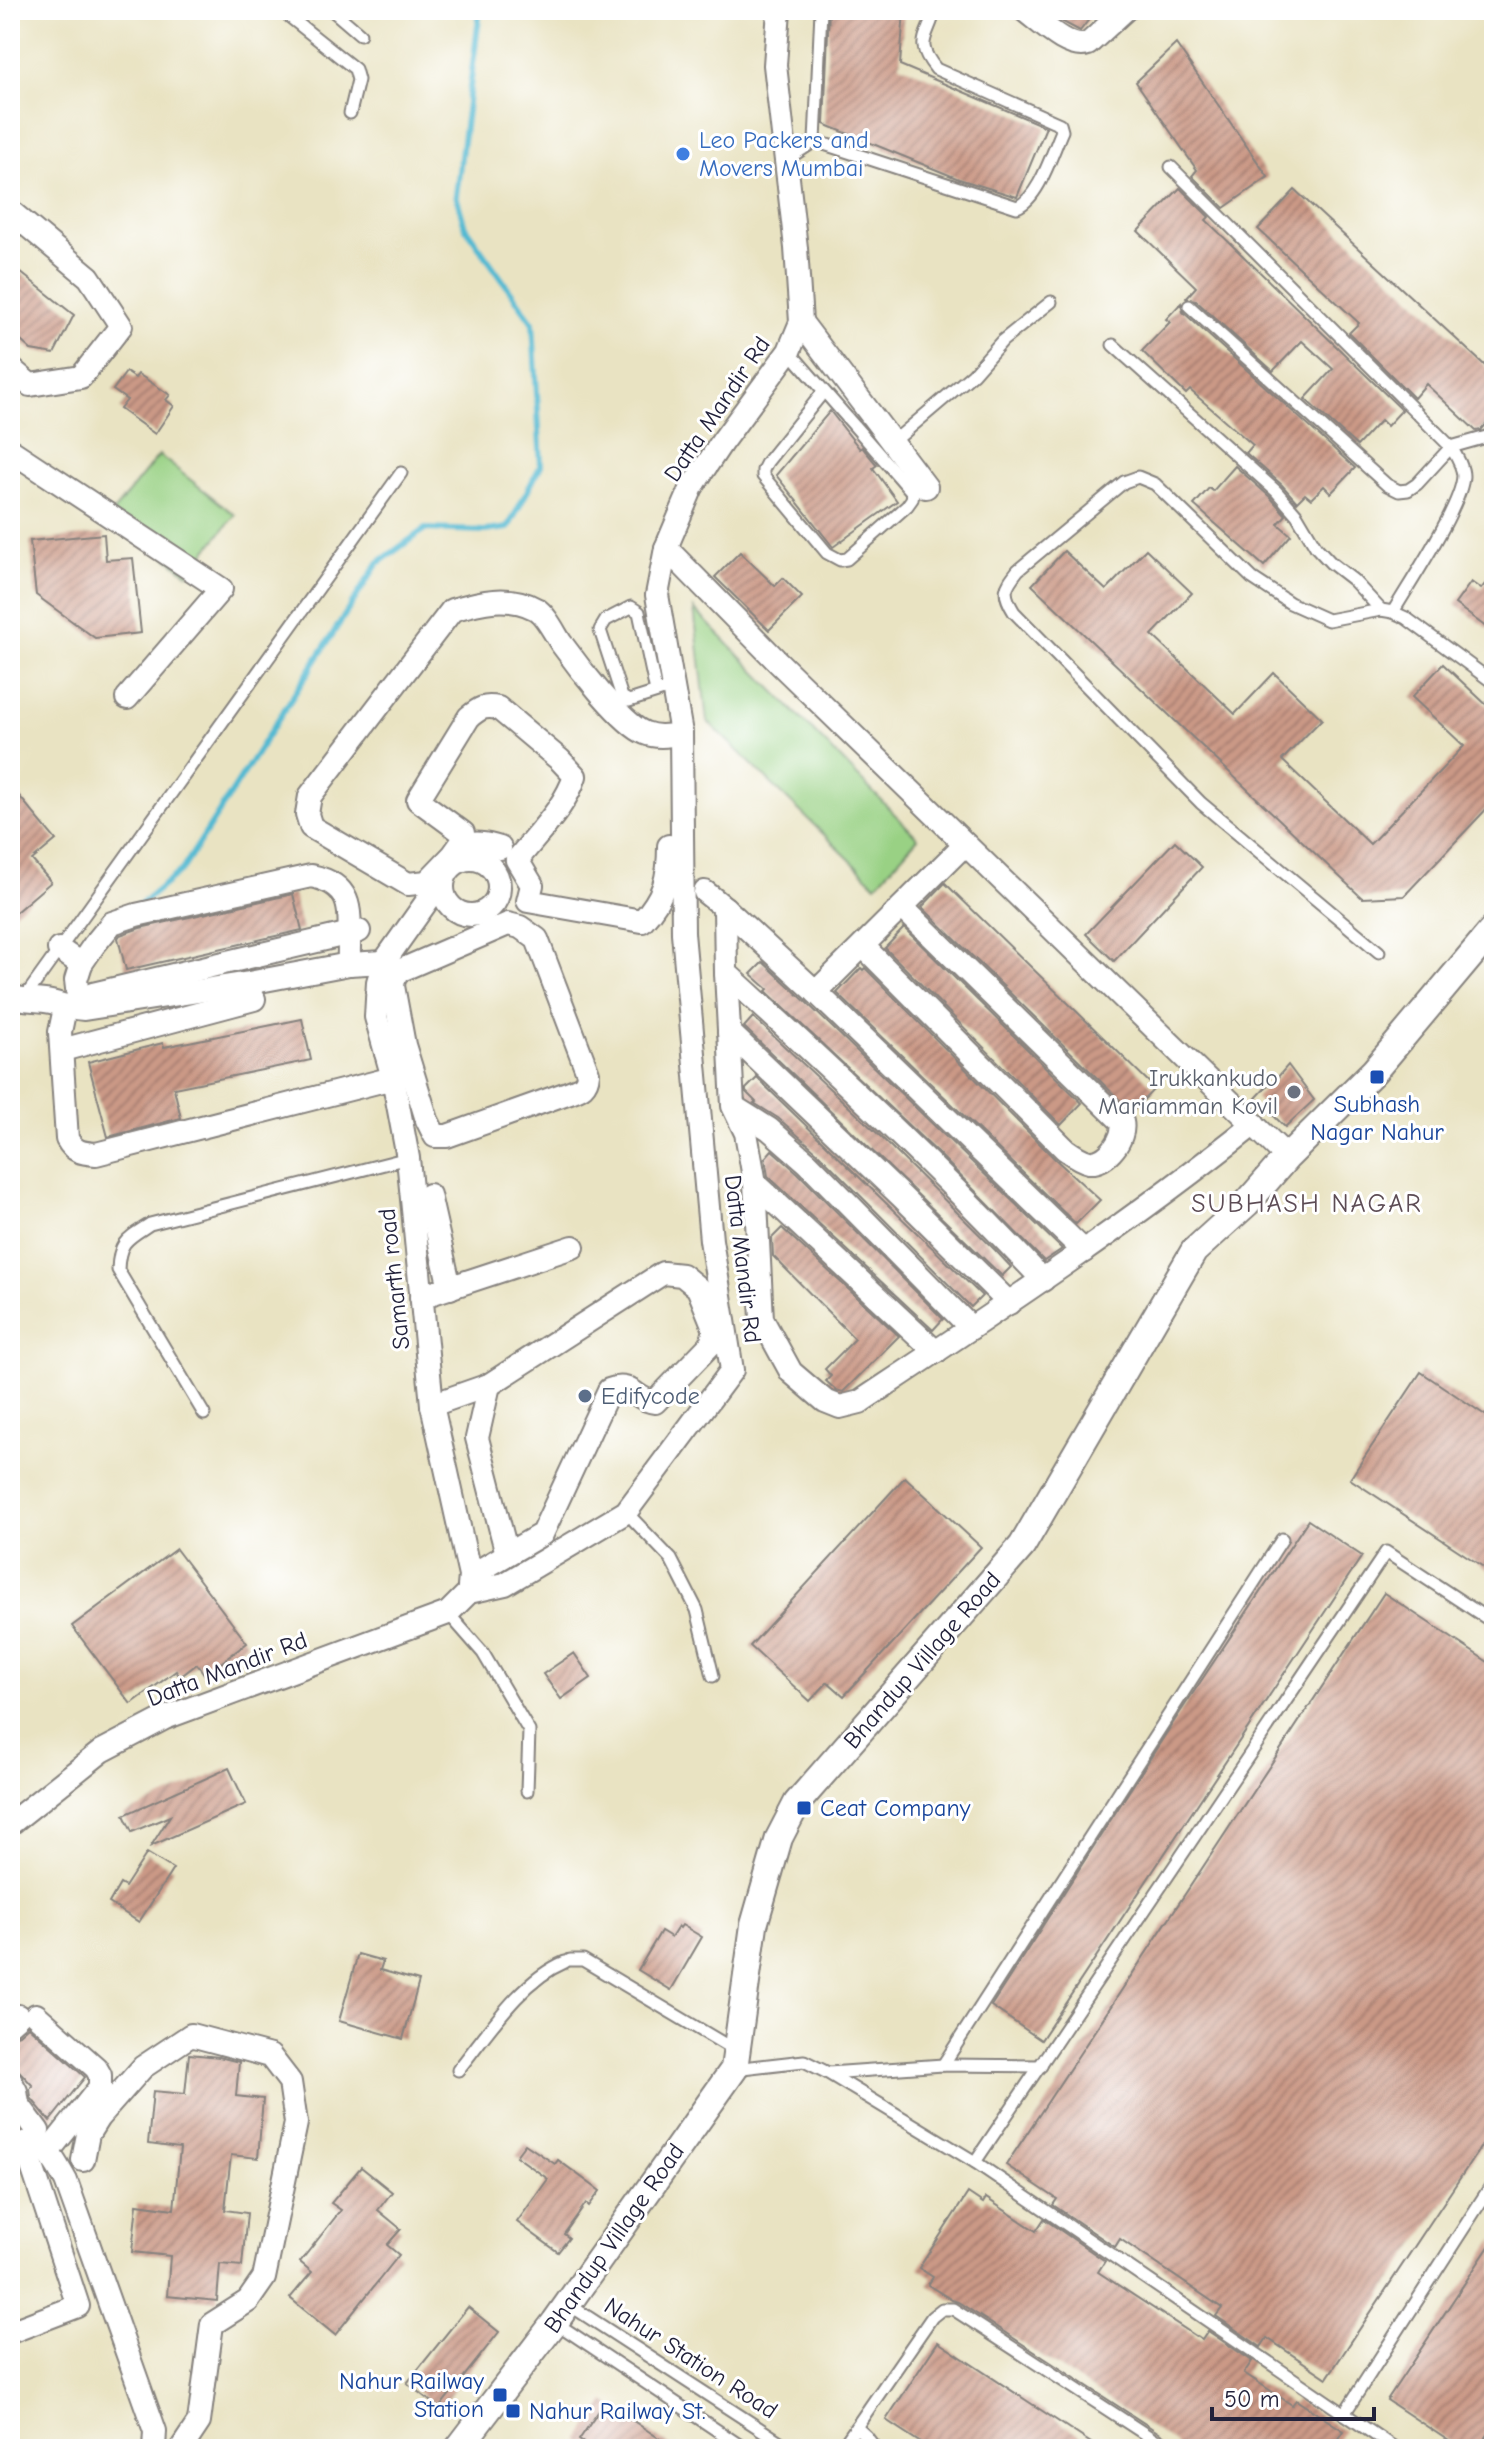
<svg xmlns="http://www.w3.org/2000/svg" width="1504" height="2459" font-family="'Comic Neue',sans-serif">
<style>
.park{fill:#99d184;stroke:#5e7a60;stroke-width:2}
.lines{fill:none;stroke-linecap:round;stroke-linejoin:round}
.stream{stroke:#53b9d1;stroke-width:6}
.building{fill:url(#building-hatch)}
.service-casing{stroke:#86827e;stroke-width:15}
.minor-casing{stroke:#86827e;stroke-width:26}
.tertiary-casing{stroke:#86827e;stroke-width:30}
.service{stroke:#fff;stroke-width:11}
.minor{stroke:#fff;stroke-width:22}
.tertiary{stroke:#fff;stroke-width:26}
.shop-dot{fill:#3f7fe0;stroke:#fff;stroke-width:3}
.transit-dot{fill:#1a4fb4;stroke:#fff;stroke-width:3}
.worship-dot{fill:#6b7280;stroke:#fff;stroke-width:3}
.service-dot{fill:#5c6f8a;stroke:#fff;stroke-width:3}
.labels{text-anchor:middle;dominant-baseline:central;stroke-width:6;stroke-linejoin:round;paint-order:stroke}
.shop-label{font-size:24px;fill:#366cbe;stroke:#fff;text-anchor:start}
.street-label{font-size:24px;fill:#22223b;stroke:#fff}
.worship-label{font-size:24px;fill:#5b616d;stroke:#fff;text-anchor:end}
.transit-label{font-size:24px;fill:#164399;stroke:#fff;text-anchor:start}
.service-label{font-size:24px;fill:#4e5e75;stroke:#fff;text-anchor:start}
.neighbourhood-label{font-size:26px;letter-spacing:2px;fill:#5d4c55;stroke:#fff}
</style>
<defs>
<pattern id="building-hatch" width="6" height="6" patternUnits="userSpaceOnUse" patternTransform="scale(2)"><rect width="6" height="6" fill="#cb9986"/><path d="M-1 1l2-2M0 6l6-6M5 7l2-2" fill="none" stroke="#a47c6f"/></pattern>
</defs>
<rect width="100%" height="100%" fill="#fff"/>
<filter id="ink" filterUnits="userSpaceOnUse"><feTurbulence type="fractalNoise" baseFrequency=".0125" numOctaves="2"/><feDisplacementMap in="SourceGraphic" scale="16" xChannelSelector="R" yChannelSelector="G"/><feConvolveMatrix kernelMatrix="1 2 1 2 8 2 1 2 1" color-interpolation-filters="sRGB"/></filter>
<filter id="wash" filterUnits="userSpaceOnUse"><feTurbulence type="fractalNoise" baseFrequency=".006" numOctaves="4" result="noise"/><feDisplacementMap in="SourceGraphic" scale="32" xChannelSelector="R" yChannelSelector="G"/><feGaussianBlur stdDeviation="1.8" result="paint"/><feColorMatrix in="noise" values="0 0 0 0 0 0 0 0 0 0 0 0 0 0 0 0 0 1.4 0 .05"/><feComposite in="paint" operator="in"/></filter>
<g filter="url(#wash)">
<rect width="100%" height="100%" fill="#e9e3c2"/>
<g class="park">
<path d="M159,455L235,515L188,574L112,513Z"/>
<path d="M694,609L918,838L876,885L707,721Z"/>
</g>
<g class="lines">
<path class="stream" d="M138,906L182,870L378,563L425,529L485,531L508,528L541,465L533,323L465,227L456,195L480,10"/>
</g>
<g id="blocks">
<g class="building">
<path d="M829,10H904L900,65L1046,127L1017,197L959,179L824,124Z"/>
<path d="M1046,10H1096L1080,31L1063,22Z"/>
<path d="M1176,44L1268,177L1224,208L1192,176L1197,170L1136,82Z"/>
<path d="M1180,188L1209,217L1206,220L1402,410L1387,426L1381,420L1357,446L1305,399L1333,369L1302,341L1273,371L1195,300L1186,298L1196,287L1138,231Z"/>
<path d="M1295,190L1494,374V416L1481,430L1476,431L1426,384L1414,398L1349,333L1359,323L1258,229Z"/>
<path d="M10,264L74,315L54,354L31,350L10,331Z"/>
<path d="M1181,303L1183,312L1355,468L1331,493L1324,486L1311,499L1305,494L1297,502L1282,485L1246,453L1253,445L1190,390L1186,394L1142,351L1170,322L1166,319Z"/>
<path d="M126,372L135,378L138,374L170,395L166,400L174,406L155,434L120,409L127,400L113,390Z"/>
<path d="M830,411L860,449L862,447L877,465L873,468L897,501L833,547L776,475Z"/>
<path d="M1235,466L1270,497L1286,515L1278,524L1291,535L1264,566L1194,505L1209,488L1213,491Z"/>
<path d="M104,534L106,560L133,558L141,633L95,638L36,595L30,541Z"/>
<path d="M1146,549L1192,593L1152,635L1235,714L1274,673L1322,719L1282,760L1370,844L1464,746L1412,697L1443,664L1494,712V801L1404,896L1362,898L1032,585L1064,551L1106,590Z"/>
<path d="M740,552L775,586L783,578L802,597L769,630L715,577Z"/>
<path d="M1494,573V633L1455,604L1471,582L1481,589Z"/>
<path d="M10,785L56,840L32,860L51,882L10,917Z"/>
<path d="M1175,841L1202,867L1114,961L1086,934Z"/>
<path d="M945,883L1155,1088L1132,1112L922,907Z"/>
<path d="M293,894L302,930L126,970L118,938L120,935L140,928Z"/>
<path d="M904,928L1082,1103L1061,1125L885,948Z"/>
<path d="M763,962L806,1002L1062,1249L1044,1261L937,1152L766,991L768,989L751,974Z"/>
<path d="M861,968L863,970L865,968L1055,1159L1100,1200L1076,1224L837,993Z"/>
<path d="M753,1017L878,1134L995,1250L1011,1267L1002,1276L744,1027Z"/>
<path d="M302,1019L311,1060L174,1088L181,1118L108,1137L88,1062L163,1043L164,1047Z"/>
<path d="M1288,1065L1314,1100L1285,1127L1256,1098L1269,1084L1271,1085Z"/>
<path d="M757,1078L982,1296L971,1307L817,1152L778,1118L754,1103L756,1102L746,1092V1089Z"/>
<path d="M772,1150L798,1173L943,1319L933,1330L768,1176L765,1158Z"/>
<path d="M782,1228L899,1336L843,1392L836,1390L826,1381L831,1376L825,1369L855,1339L773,1256L772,1238Z"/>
<path d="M1421,1372L1494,1421V1574L1350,1479Z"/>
<path d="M905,1477L981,1547L844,1696L828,1682L810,1701L750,1646Z"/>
<path d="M1308,1520L1362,1556L1041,2040L991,2006L1171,1726Z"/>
<path d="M176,1549L247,1643L205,1675L197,1664L180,1677L176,1671L131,1704L72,1626Z"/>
<path d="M1384,1593L1494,1666V2127L1327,2378L1267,2338L1261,2347L1216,2316L1222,2308L1120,2239L1115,2247L1053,2205L1057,2199L1006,2165Z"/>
<path d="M574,1653L591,1678L561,1699L543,1674Z"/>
<path d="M229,1768L246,1804L151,1846L170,1816L132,1832L124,1815Z"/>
<path d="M147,1853L173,1869L139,1922L109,1903L120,1884L125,1887Z"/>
<path d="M682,1925L702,1937L671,1990L638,1970L661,1931L671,1937L678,1926L680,1928Z"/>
<path d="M358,1954L383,1961L380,1970L419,1981L403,2039L339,2021Z"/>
<path d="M28,2026L85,2077L50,2121L31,2098L30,2089L33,2086L10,2061V2037L19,2034Z"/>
<path d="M189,2054L219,2057L239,2062L236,2096L263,2099L258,2158L231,2155L225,2210L247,2213L242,2266L220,2264L217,2301L167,2296L170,2256L132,2252L137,2204L174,2209L180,2148L148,2144L153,2091L185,2094Z"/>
<path d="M525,2144L555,2164L558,2160L600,2191L589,2206L586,2203L564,2234L569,2238L558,2252L517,2222L548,2179L516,2156Z"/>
<path d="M361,2167L392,2192L378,2210L401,2229L387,2245L399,2255L335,2335L290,2298L312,2272L300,2262L341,2210L331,2203Z"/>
<path d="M968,2193L983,2203L986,2198L1036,2231L1044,2219L1105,2261L1098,2272L1202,2340L1208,2331L1252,2361L1244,2373L1292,2405L1296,2400L1344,2431L1332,2449H1180L1173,2442L958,2302L952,2300L928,2285L933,2277L919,2268Z"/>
<path d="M1494,2239V2426L1478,2449H1461L1387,2400Z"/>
<path d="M468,2307L499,2332L439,2408L407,2383Z"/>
<path d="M938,2342L1100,2449H930L886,2420Z"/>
<path d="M605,2402L675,2449H593L579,2440Z"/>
</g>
</g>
</g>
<g filter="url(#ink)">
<use href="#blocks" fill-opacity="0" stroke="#86827e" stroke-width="2"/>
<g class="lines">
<g class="service-casing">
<g id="service">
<path d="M281,10L355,69L358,80L350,113"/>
<path d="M332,10L360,34"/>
<path d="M821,10L815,141L1017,207C1039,198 1052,153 1062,131L1060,124L936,69C914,42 927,39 935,10"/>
<path d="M786,160L815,141"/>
<path d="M1171,167L1451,447C1456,456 1463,466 1463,476C1462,505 1410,583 1393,612"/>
<path d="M1189,306L1387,485L1399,491L1408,490L1417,484L1451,447L1490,436L1494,439"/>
<path d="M1113,345L1276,491L1297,515L1316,547L1331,563L1353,580L1381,610"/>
<path d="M789,351L913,493L912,499L907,506L847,559L840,560L827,553L763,476V470L767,462L824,391"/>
<path d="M893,442L973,374L1002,341L1051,302"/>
<path d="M656,692L639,612L631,607L606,620L600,630L622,697L629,701L673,687"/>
<path d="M1379,952L1201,803L1014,612C1002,592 1004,588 1018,570L1124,482L1138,477L1155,484L1252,578L1290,603L1328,620L1381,610L1393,612L1406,618L1494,683"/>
<path d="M23,1000L401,473"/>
<path d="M204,1414L118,1270C119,1241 127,1239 150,1224L408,1158"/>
<path d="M626,1512L671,1559L697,1610L713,1676"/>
<path d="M448,1613L483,1653L529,1731L527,1791"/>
<path d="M570,1960H583L736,2051"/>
<path d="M943,2065L1282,1539"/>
<path d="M734,2069L804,2061L828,2073L975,2162L1396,2449"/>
<path d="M458,2070C488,2033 520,1981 565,1962"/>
<path d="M829,2073L943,2065L1041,2066"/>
<path d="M975,2162L1386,1552L1494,1623"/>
<path d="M568,2304L791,2449"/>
<path d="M556,2323L745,2449"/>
<path d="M1344,2414L1494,2181"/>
<path d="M856,2427L866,2436L876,2449"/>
<path d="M841,2449L932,2317L942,2309H953L1168,2449"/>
</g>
</g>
<g class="minor-casing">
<g id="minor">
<path d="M1024,10C1040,22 1069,51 1088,44L1125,10"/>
<path d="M10,211L89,277L121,326L81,377L30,385L10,368"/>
<path d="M801,322L926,487"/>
<path d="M10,450L221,589L127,698"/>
<path d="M666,548L778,662L1287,1157"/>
<path d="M460,846C475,842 485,843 500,848"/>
<path d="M669,846C669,878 664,897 642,921L528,901L532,885L517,860C537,834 565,808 575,776L560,760L498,708C485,705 480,708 469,717L418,800L463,833V841L453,855L427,882L408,884L311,827L307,814L310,796L452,610C479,602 509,594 536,609C546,615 555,634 561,643C576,664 623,725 645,733C657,738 670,736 681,733"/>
<circle cx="471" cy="887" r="28"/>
<path d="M442,885L435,890L384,962L378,982L376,1017L393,1078L408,1158L432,1405L470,1576L469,1587"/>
<path d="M705,892L725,908L816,992L1084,1251"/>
<path d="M725,908L726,973L733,1106L746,1133L755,1183L762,1319L791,1372L825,1401L840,1407L860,1402C994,1313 1128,1225 1254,1124"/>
<path d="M863,946L1065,1149C1072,1154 1080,1160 1089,1162C1107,1164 1126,1138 1122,1122L902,907"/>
<path d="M59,949L81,964"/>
<path d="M726,973C835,1072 943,1173 1043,1280"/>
<path d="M816,992L965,844"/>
<path d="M93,994L359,931"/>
<path d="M10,996C24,1001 37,999 51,1002C64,1005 68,1008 84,1009L249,983L349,964L384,962"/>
<path d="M78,997L76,980L81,964L94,945L112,923L136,915L311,876C362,886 347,923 349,964"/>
<path d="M65,1008L60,1032L67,1139C74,1152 82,1153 96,1154L393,1078"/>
<path d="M729,1032L902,1197L1009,1303"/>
<path d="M62,1050L254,999"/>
<path d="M386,1053L404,1045L393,986L394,979L399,971L508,924L520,927L537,939L588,1073C587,1086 581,1088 570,1092L447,1136H435L427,1120L404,1045"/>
<path d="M734,1107L769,1129L808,1163L971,1328"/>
<path d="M755,1183L936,1352"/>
<path d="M429,1195L450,1288"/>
<path d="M421,1297L573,1247"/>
<path d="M489,1385L477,1438L507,1554"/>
<path d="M432,1405L489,1385L663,1273L682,1275L698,1288L715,1330L711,1344L655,1402C634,1400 633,1381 609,1390L542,1534L470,1576"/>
<path d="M10,1824L102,1751L165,1718L448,1613L469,1592L505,1584L626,1512L732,1370L711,1240L683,933L681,733L657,595L666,548L692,487L722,442L789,351L801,322L796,248L775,65L779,10"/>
<path d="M36,2015L96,2068L100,2075V2087L49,2151"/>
<path d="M10,2023L18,2016"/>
<path d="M10,2080L16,2091L18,2104L38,2131L29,2157L78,2306L10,2332"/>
<path d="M10,2148C41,2131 53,2158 66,2181L155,2431L154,2449"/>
<path d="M83,2160L88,2134L98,2118L143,2067L191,2035L270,2056L290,2082L296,2123L264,2278L248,2301L212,2324L199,2422L181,2449"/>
</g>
</g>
<g class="tertiary-casing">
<path id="tertiary" d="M458,2449L555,2322L734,2069L754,1925L779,1838L797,1803L1022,1546L1194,1251L1247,1203L1287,1157L1374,1071L1494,928"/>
</g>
<use href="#service" class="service"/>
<use href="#minor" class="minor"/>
<use href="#tertiary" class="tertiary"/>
</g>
</g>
<circle class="shop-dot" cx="683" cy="154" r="8"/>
<g class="transit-dot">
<rect x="1369" y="1069" width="16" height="16" rx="4"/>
<rect x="796" y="1800" width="16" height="16" rx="4"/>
<rect x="492" y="2387" width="16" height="16" rx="4"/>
<rect x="505" y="2403" width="16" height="16" rx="4"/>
</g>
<circle class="worship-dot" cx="1294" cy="1092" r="8"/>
<circle class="service-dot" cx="585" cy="1396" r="8"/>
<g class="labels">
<g class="shop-label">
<text x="699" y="140">Leo Packers and<tspan x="699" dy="28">Movers Mumbai</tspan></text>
</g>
<g class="street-label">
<text transform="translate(717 409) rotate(-56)">Datta Mandir Rd</text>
<text transform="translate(743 1259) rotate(83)">Datta Mandir Rd</text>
<text transform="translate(394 1279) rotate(-96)">Samarth road</text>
<text transform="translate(922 1660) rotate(-49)">Bhandup Village Road</text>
<text transform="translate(227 1669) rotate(-21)">Datta Mandir Rd</text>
<text transform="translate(614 2238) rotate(-55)">Bhandup Village Road</text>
<text transform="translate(691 2358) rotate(33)">Nahur Station Road</text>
</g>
<g class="worship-label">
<text x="1278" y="1078">Irukkankudo<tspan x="1278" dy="28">Mariamman Kovil</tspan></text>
</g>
<g class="transit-label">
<text x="1377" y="1104" text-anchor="middle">Subhash<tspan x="1377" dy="28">Nagar Nahur</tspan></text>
<text x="820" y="1808">Ceat Company</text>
<text x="484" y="2381" text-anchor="end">Nahur Railway<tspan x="484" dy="28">Station</tspan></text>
<text x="529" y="2411">Nahur Railway St.</text>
</g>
<g class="service-label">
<text x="601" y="1396">Edifycode</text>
</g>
<g class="neighbourhood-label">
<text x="1307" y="1204">SUBHASH NAGAR</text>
</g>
</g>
<rect width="1504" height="2459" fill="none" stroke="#fff" stroke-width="40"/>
<path d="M1212 2407v12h162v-12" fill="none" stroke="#22223b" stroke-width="4"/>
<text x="1224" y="2407" font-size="24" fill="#22223b" stroke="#ffffff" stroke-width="6" paint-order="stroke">50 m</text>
</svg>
